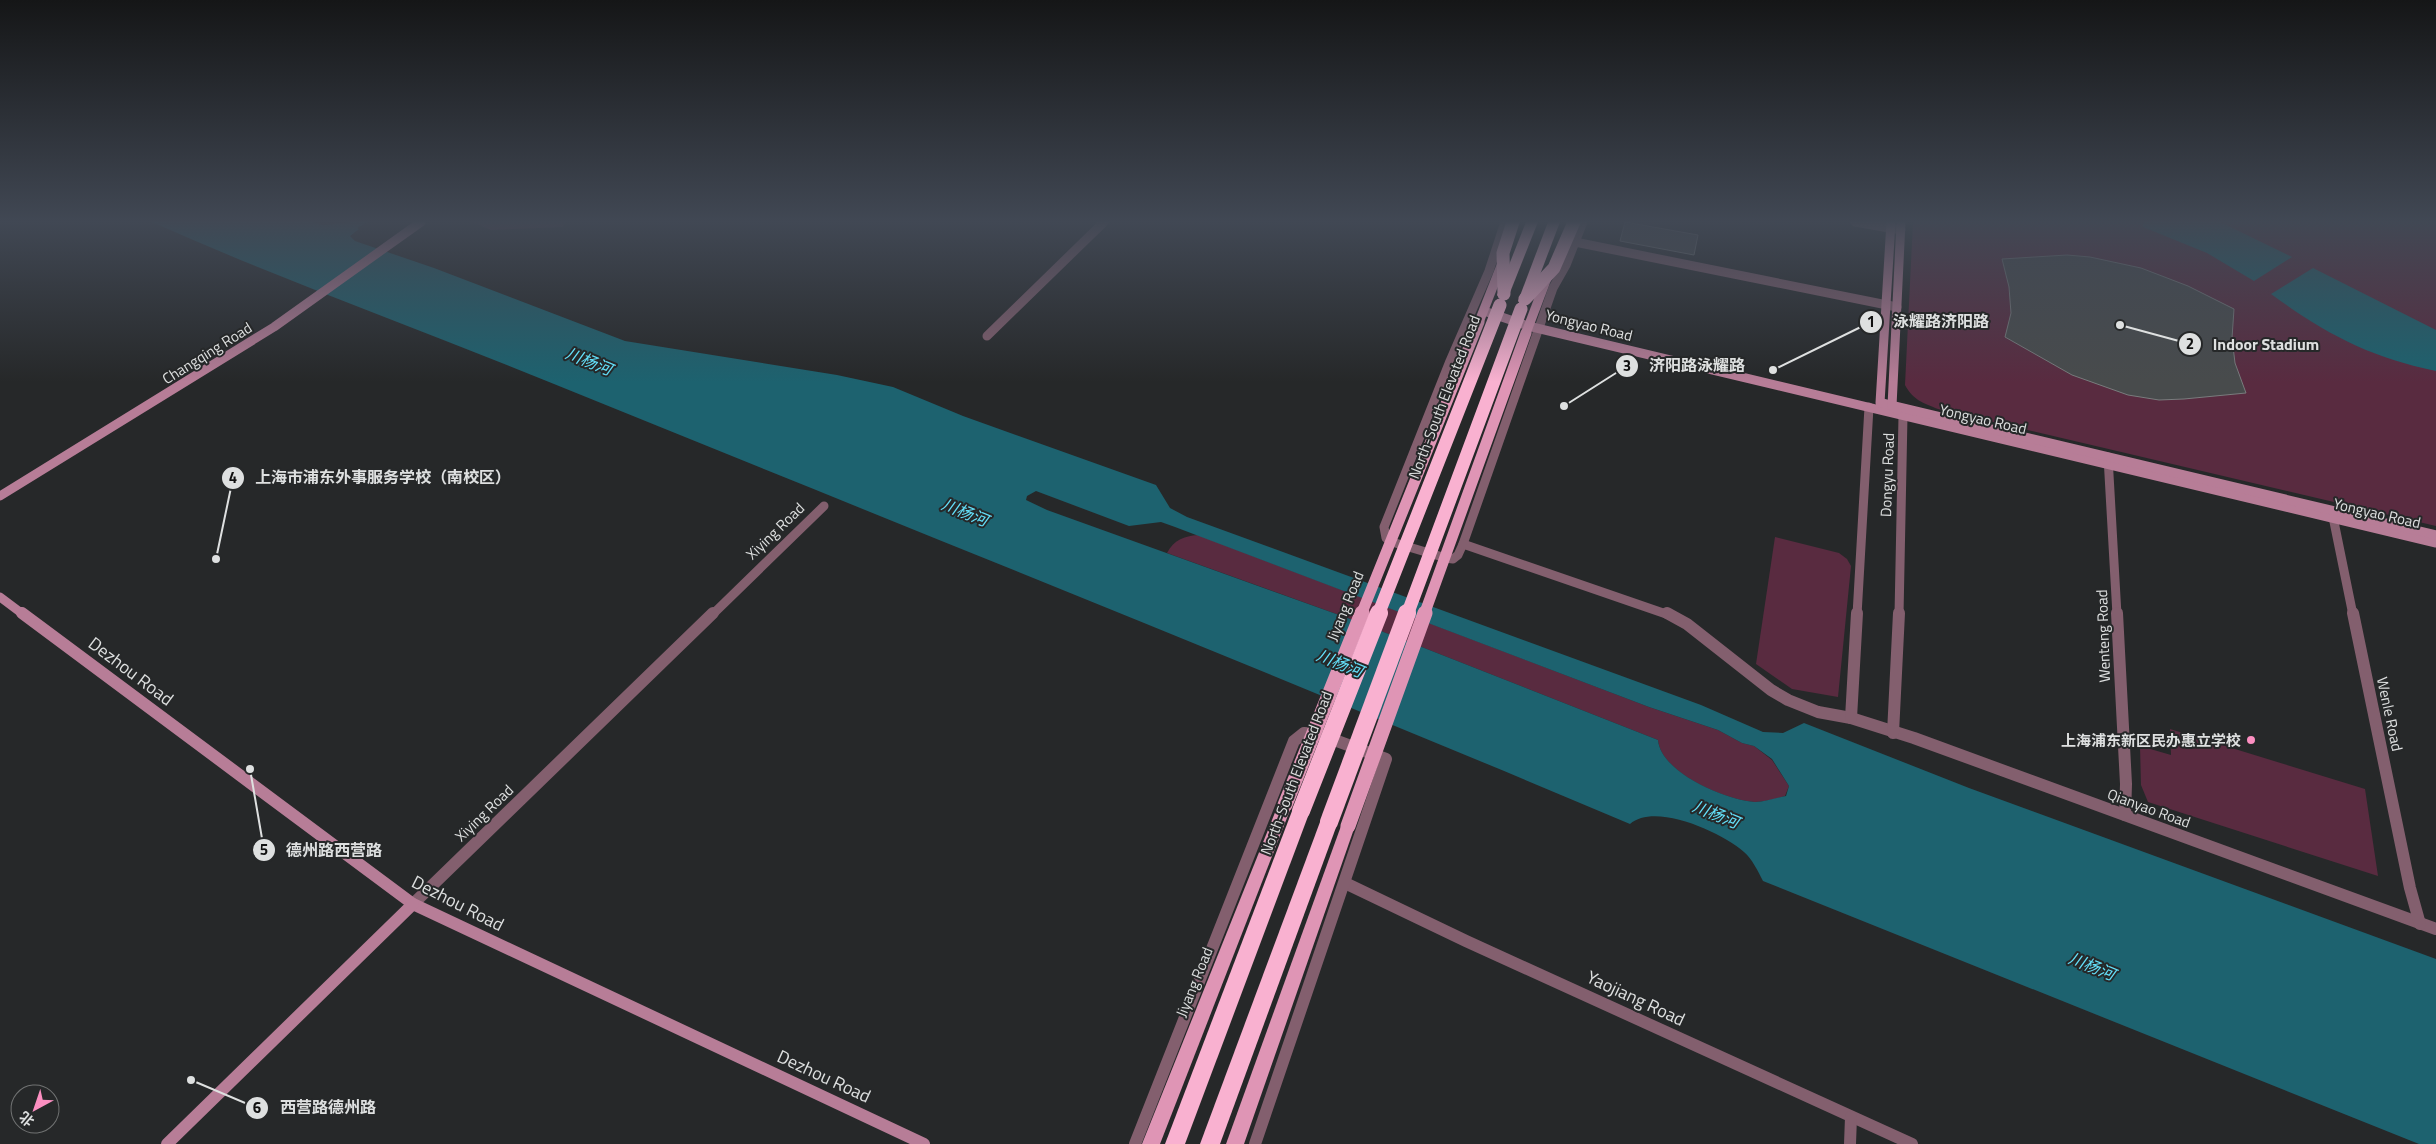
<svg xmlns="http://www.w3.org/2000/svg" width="2436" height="1144" font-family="'Titillium Web','Noto Sans SC',sans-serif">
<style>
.green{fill:#592b40}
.water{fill:#1d626f;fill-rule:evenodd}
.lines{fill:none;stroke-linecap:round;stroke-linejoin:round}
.river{fill:#1d626f;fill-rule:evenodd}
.building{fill:#484b4c;stroke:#797c7d}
.street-far1{stroke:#835f6e;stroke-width:9}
.street{stroke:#835f6e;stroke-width:12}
.secondary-far1{stroke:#b77d97;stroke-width:9}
.secondary{stroke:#b77d97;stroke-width:12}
.primary{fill:#df95b5;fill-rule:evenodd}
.highway{fill:#f9b1d0;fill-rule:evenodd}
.primary-bridge-far1{stroke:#df95b5;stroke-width:11}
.primary-bridge{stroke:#df95b5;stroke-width:15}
.highway-bridge-far1{stroke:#f9b1d0;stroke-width:13}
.highway-bridge{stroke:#f9b1d0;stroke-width:18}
.poi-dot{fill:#fc8fc1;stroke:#262829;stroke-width:2}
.labels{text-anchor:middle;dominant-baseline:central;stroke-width:4;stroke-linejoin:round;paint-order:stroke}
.street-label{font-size:15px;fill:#dee0e0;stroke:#262829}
.poi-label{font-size:15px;font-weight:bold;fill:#dee0e0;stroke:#262829;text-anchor:end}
.water-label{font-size:16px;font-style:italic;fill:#64e2fc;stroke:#262829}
.near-street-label{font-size:18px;fill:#dee0e0;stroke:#262829}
.leader{fill:none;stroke:#dee0e0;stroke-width:2}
.callout-dot{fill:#dee0e0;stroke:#262829;stroke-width:2}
.mark-label{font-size:15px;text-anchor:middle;font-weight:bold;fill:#111}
.callout-label{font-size:16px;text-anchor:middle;font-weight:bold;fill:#dee0e0;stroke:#262829;stroke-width:4;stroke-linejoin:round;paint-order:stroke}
</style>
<rect width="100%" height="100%" fill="#262829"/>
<g class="green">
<path d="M472,222H566L563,227L491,230Z"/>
<path d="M1913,222H2436V526L1938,409C1923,403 1913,400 1905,385Z"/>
<path d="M1198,535L1649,707L1718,730L1742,743L1754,746L1772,760L1789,786L1785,796C1776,799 1765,802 1755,802C1725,800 1661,773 1658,740L1353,620L1167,553C1174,540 1184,536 1198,535Z"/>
<path d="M1775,537L1839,553L1847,559L1851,566L1838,697L1792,689L1756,664Z"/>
<path d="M2170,729L2365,789L2378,876L2148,802L2141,785L2140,746L2171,755Z"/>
</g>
<g class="water">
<path d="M152,222H312C333,230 337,217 359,229L350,236L355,241L434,268L625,341L837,375L893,387L963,416L1156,485L1170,508L1187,517L1701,705L1763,732L1783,733L1804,723L1969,788L2436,959V1144H2419L1763,881C1758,871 1752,859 1744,852C1721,832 1655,802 1630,824C1273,673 913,530 554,384C420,329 284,281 152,222ZM1036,491L1129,526L1161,522L1175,527L1649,707L1718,730L1742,743L1754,746L1772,759L1789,786L1786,796C1776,798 1765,802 1755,802C1726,800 1661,773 1658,740L1353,620L1047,510L1026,500L1027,496Z"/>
<path d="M2143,222H2220L2292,257L2254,281L2207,253L2143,227Z"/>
<path d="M2313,268L2436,330V371C2369,357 2326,334 2271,294Z"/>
</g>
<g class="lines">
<path class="river" d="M348,222H367L333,243H323L320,240L323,237Z"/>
</g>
<g class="building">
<path d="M1625,222L1698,235L1694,255L1620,241Z"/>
<path d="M2067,255L2090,257L2141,268L2188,286L2234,309L2232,338L2235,363L2246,393L2184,399L2159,400L2128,395L2072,375L2005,337L2011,313L2009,287L2002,259Z"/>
</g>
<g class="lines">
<g class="street-far1">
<path d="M1505,222L1489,271L1450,361L1384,527L1386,538L1392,542L1446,558L1453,559L1458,555L1463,544L1553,288L1566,265L1583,222"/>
<path d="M1855,222L1901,230"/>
<path d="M1575,242L1897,307"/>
<path d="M987,336L1104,222"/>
<path d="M2108,457L2117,615"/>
<path d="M2332,512L2353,615"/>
<path d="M1463,544L1669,615"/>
<path d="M712,615L824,506"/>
<path d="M1857,615L1869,407"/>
<path d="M1899,615L1903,416"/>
</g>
<g class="street">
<path d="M1667,613L1687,624L1771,690L1788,700L1818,712L1851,718L1914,738L2436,929"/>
<path d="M2117,613L2126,784L2125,815"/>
<path d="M2353,613L2410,888L2420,924"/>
<path d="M1851,718L1857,613"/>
<path d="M1893,733L1899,613"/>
<path d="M1345,883L1466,941L1912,1144"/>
<path d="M413,904L713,613"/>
<path d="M1135,1144L1294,741L1304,733L1318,734L1386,759L1255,1144"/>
<path d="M1850,1144L1851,1117"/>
</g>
<g class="secondary-far1">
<path d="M1484,311L1528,326L2436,543"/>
<path d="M1880,403L1891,222"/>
<path d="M1882,403L2436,535"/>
<path d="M1897,410L1892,406L1901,222"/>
<path d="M0,496L274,327L421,222"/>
<path d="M0,597L24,615"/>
</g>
<g class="secondary">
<path d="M22,613L413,904L924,1144"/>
<path d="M167,1144L413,904"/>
</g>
<g class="primary">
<path d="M1503,258L1508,261L1484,322L1479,325L1475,324L1474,322L1498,261Z"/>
<path d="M1548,272L1553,275L1531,333L1526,336L1522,335L1521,333L1543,275Z"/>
<path d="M1285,799L1290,801L1292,805L1160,1144H1142L1278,805L1280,801Z"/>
<path d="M1348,820L1353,821L1355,826L1244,1144H1226L1341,826L1343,821Z"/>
</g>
<g class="highway">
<path d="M1526,222H1538L1509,295L1507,298H1499L1497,295Z"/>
<path d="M1548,222H1560L1530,301L1528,304H1520L1518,301Z"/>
<path d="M1301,803L1307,806L1310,811L1185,1144H1165L1292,811L1295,806Z"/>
<path d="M1329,814L1335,817L1338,822L1220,1144H1200L1320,822L1323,817Z"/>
</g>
<g class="primary-bridge-far1">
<path d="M1361,615L1479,322"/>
<path d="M1424,615L1526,333"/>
</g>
<g class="primary-bridge">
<path d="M1285,805L1362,613"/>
<path d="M1348,826L1425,613"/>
</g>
<g class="highway-bridge-far1">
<path d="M1504,294L1503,253L1513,222"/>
<path d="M1525,299L1554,268L1574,222"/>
<path d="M1378,615L1500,305"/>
<path d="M1407,615L1521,309"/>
</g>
<g class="highway-bridge">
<path d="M1301,811L1379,613"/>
<path d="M1329,822L1407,613"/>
</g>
</g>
<linearGradient id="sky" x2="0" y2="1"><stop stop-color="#151617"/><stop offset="0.58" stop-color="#414854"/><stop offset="1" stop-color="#414854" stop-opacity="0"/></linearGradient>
<rect width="2436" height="382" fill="url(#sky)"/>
<circle class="poi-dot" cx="2251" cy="740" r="5"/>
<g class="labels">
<g class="street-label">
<text transform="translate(1589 325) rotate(14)">Yongyao Road</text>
<text transform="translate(207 353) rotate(-32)">Changqing Road</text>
<text transform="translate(1444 397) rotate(-69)">North-South Elevated Road</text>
<text transform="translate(1983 419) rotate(13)">Yongyao Road</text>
<text transform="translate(1887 475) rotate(-88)">Dongyu Road</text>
<text transform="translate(2377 513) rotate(13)">Yongyao Road</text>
<text transform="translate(775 531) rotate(-44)">Xiying Road</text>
<text transform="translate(1345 606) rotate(-68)">Jiyang Road</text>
<text transform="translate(2103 636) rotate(-92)">Wenteng Road</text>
<text transform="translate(2390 714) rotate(78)">Wenle Road</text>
<text transform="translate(1296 773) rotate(-69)">North-South Elevated Road</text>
<text transform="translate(2149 808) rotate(20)">Qianyao Road</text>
<text transform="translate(484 813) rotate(-44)">Xiying Road</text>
<text transform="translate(1194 982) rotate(-68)">Jiyang Road</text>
</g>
<g class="poi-label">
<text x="2241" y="740">上海浦东新区民办惠立学校</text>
</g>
<g class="water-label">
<text transform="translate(589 361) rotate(22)">川杨河</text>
<text transform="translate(965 512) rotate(22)">川杨河</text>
<text transform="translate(1340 663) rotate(22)">川杨河</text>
<text transform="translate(1716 814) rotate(22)">川杨河</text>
<text transform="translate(2092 966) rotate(22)">川杨河</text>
</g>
<g class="near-street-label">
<text transform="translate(131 671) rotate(37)">Dezhou Road</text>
<text transform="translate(458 903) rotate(27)">Dezhou Road</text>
<text transform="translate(1636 998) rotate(25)">Yaojiang Road</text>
<text transform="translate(824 1076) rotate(25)">Dezhou Road</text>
</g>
</g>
<path class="leader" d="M1773 370L1871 322M2120 325L2190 344M1564 406L1627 366M216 559L233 478M250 769L264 850M191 1080L257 1108"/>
<g class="callout-dot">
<circle cx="1773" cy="370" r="5"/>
<circle cx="2120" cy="325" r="5"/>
<circle cx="1564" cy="406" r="5"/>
<circle cx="216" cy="559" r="5"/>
<circle cx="250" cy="769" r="5"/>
<circle cx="191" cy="1080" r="5"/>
<circle cx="1871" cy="322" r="12"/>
<circle cx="2190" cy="344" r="12"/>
<circle cx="1627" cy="366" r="12"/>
<circle cx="233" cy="478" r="12"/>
<circle cx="264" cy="850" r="12"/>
<circle cx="257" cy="1108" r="12"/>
</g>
<g class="mark-label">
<text x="1871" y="327">1</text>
<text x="2190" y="349">2</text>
<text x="1627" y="371">3</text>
<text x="233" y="483">4</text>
<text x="264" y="855">5</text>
<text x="257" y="1113">6</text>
</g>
<g class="callout-label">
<text x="1941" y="327">泳耀路济阳路</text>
<text x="2266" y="350">Indoor Stadium</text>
<text x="1697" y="371">济阳路泳耀路</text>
<text x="383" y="483">上海市浦东外事服务学校（南校区）</text>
<text x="334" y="856">德州路西营路</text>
<text x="328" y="1113">西营路德州路</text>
</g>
<g transform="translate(35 1109) rotate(220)"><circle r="24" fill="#262829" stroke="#707272"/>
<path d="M0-4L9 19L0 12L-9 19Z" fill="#fc8fc1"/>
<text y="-8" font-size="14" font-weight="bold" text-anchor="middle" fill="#dee0e0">北</text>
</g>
</svg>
